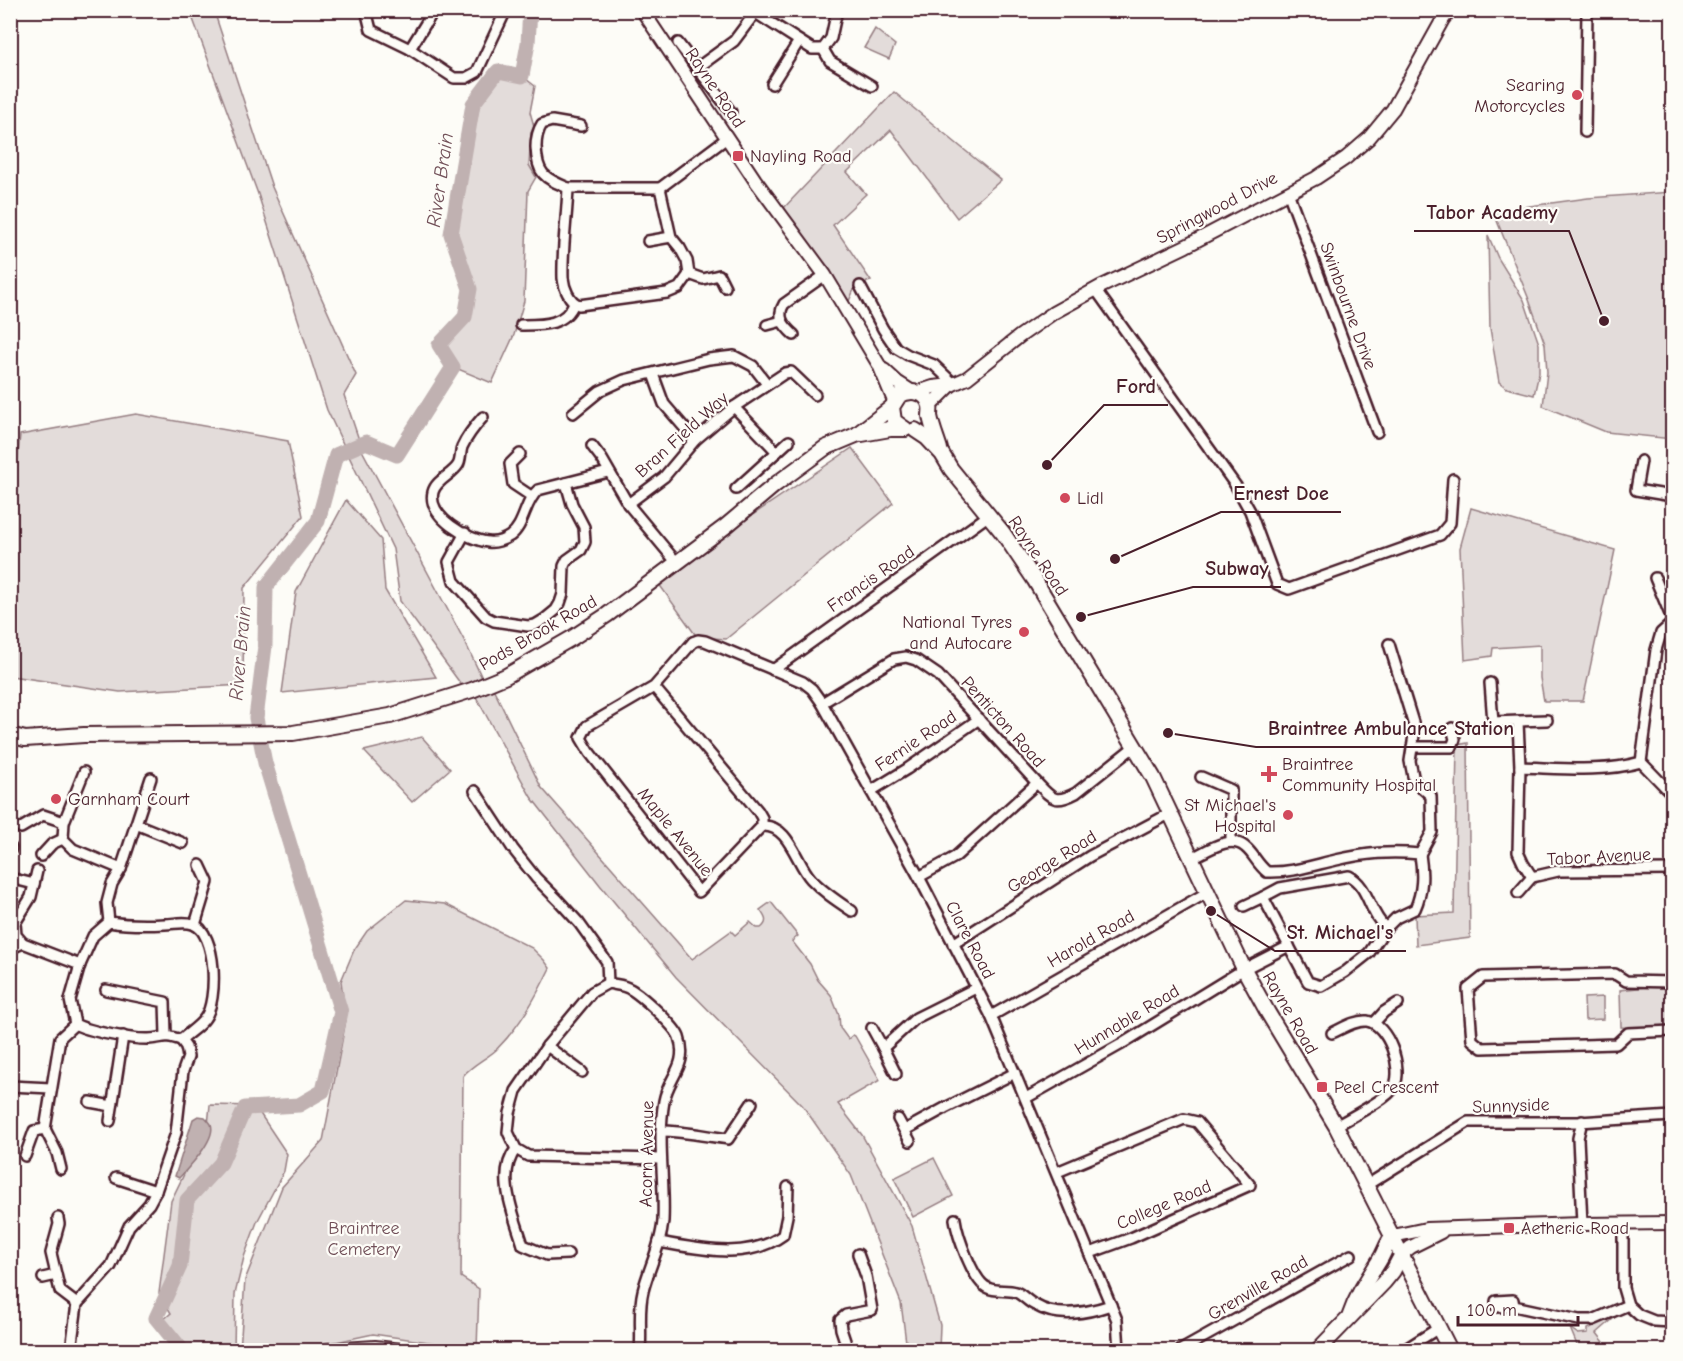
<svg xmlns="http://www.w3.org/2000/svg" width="1683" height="1361" font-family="'Comic Neue',sans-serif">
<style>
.green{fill:#e3dcda;stroke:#967e82;stroke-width:1.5}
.water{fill:#c0b1b1;stroke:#91777b;stroke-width:1.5}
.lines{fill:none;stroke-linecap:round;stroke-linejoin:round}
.river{stroke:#c0b1b1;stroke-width:15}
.minor-casing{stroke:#4a1f2b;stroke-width:14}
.tertiary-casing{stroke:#4a1f2b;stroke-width:16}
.secondary-casing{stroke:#4a1f2b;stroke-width:18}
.minor{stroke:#fdfcf7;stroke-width:9}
.tertiary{stroke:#fdfcf7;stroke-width:12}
.secondary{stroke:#fdfcf7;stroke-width:14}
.poi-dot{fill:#d1495b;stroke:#fdfcf7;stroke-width:2}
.labels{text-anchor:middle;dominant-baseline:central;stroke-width:4.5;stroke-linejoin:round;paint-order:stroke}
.poi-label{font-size:18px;fill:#4a1f2b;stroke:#fdfcf7;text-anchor:start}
.street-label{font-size:18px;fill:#4a1f2b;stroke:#fdfcf7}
.park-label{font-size:18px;fill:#704e57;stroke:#fdfcf7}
.water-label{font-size:20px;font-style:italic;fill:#73525a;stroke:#fdfcf7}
.leader{fill:none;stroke:#4a1f2b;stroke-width:2}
.callout-dot{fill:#4a1f2b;stroke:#fdfcf7;stroke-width:2}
.callout-label{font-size:20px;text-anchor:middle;font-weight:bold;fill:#4a1f2b;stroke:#fdfcf7;stroke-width:4.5;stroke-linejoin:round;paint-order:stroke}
</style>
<rect width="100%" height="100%" fill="#fdfcf7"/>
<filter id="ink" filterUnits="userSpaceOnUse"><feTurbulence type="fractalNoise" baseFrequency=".0167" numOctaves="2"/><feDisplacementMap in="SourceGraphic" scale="12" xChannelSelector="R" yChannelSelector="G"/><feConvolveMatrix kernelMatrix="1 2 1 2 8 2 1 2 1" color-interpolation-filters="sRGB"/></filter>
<g filter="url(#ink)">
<g class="green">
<path d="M190,11H214L272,187L356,375L344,395L363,452L465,642L482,678L463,687L400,601L393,549L327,410L258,194Z"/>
<path d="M875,29L895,45L889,59L864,48Z"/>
<path d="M498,71L522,76L535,86L530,112L534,126L531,133L529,165L536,177L528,191L524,301L514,335L492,383L453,367L439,345L465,317L470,289L451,234L473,104Z"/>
<path d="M894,92L1001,180L957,218L891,130L847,172L866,194L833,225L871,281L856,285L846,308L779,213Z"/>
<path d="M1672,192V439L1606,432L1543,406L1547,372L1545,344L1528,297L1493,211L1588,198Z"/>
<path d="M1488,235L1498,258L1524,300L1539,344V373L1534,395L1507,388L1499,382L1490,328Z"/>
<path d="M136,414L288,441L303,516L244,588L243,685L120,692L11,676L10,532L20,435Z"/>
<path d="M852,448L893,503L726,639L697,637L656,580Z"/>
<path d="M346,500L381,540L385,590L436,677L282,693L296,592Z"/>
<path d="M1471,508L1615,550L1583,701H1544L1540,678V645L1493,648L1492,656L1465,660L1460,548Z"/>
<path d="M493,688L541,787L692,959L731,931L735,935L750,922L757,928H761C769,922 765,917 760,910L771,902L798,936L792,941L810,964L818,980L831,995L839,1015L840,1028L848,1039L853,1035L855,1036L880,1080L838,1104L862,1135L912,1226L940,1325L939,1350H907L901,1303L851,1175L803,1106L676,977L600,885L531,797L475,695Z"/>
<path d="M422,737L450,769L412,802L364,751Z"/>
<path d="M1468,743L1470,938L1416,945L1415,915L1454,913L1457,745Z"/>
<path d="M406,900L445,904L532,948L544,960L550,968C535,999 520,1026 496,1050C486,1059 472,1065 463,1076L461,1277L479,1289L477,1349L373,1334L299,1350H240L245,1280L282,1187L323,1141L346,1020L341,981L354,950L367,931Z"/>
<path d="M1672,984V1030L1621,1027L1620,990Z"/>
<path d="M1603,997V1019L1585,1020L1584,998Z"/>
<path d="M210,1105L255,1106L287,1154L284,1171L257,1222L244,1257L235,1294L234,1350H187L163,1320L171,1313L159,1293L171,1201L208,1125Z"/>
<path d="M934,1158L953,1196L913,1217L894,1178Z"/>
<path d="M1613,1316L1614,1318L1597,1333L1607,1346L1625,1350H1600L1598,1346L1587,1350H1579L1570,1328L1578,1334L1588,1333V1329Z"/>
</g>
<path class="water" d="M198,1116L205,1117C207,1119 209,1121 211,1124C217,1139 188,1168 179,1178L175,1176L193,1119Z"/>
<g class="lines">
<path class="river" d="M182,1350L156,1318L180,1266L187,1200L221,1163L245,1108L299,1105L323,1091L341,1012L265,763L256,718L265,646L266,587L318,521L336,455L366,442L397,455L453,367L439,345L465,317L470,289L451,234L473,104L498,71L522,76L528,43L530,10"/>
<g class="minor-casing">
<g id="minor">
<path d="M366,10L371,30L410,49L454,78H466L477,72L506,10"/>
<path d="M751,10L812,49H823L831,38L837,10"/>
<path d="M678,43L731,112"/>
<path d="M410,49L434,10"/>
<path d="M823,49L830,61L872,86"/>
<path d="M697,68L734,41L755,13"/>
<path d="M772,84L799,41"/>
<path d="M1585,132L1587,10"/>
<path d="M568,188C544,178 537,174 536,147C536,138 537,132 542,124L552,121L581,126"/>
<path d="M660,188L671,237L680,248L687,261L689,274"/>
<path d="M1288,192L1377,432"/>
<path d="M648,241L671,237"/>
<path d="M860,286L883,329L896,348L908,355L934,365L954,384"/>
<path d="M725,287L719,275L703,279L689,274L679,288L667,293L579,305C569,301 564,288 563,278C562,248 567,217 568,188H660L727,138"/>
<path d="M1096,290L1236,486L1250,511L1277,584L1289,589L1440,535L1450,523L1453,479"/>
<path d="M521,325C542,325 565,326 574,303"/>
<path d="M767,325L782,321"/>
<path d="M794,335C784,326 776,317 784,304L825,275"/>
<path d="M653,374L664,404L695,440"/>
<path d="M734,407L777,452"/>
<path d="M573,413L600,391L624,380L709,359L734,356L753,366L767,384"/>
<path d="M483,417C475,426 467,436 462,447C460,453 461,460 458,465C452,475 436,480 433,492C427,517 468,540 488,542C495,543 504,540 510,536C525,525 524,502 538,490L608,472"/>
<path d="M592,446L602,459L628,504L677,563"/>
<path d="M520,454L510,464L513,484L531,496"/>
<path d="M1641,461L1636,490L1672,496"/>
<path d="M736,489L789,441"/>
<path d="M628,504L664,477L695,440L734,407L785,373L791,372L815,395"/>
<path d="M465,533L449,562L454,581L486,617L494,621L528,626L535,625L545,619L556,610L560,603L563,594L564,566L567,560L581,550L585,542L584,527L572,504L566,483"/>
<path d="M1655,578L1672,619"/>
<path d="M693,642L698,640L705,641L803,682L812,689L822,703L919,877L991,1016L1117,1320L1119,1350"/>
<path d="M1389,644L1415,729L1410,761L1414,781L1431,796L1432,832L1420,854"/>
<path d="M773,670L989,515"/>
<path d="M1490,683L1493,722L1547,720"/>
<path d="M654,687L758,811L762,818V826L699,892L590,753L581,738L587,726L654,687L693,642"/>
<path d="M822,703L894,659L906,657L916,660L938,675L1037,783"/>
<path d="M1518,722L1520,767L1518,852L1523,863L1532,877L1558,871L1672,870"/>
<path d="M1412,747H1452L1455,739L1452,728"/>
<path d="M1641,762L1672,794"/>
<path d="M1520,767C1559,768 1603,773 1641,762L1656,650L1661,633L1672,623"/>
<path d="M84,772L64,822L63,839L73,849L121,869"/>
<path d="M1201,777L1231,790V842"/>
<path d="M475,791L513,849L536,878L558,900L579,923L607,962L608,983"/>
<path d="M871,791L907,769L979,719"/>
<path d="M136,824L183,843"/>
<path d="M762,826C789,824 796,863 811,879C823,892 837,901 852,911"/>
<path d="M21,828L43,815L64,822"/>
<path d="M10,851L11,848"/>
<path d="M41,856L52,844L63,839"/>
<path d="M1192,858C1207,851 1230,834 1245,847C1254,854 1256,863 1267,872C1291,873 1314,865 1336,860C1366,853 1390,851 1420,854C1423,874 1423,891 1415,909L1396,918L1386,928L1369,953L1345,972L1321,986L1308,982L1263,897L1280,888L1349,876C1369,886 1369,914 1386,928"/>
<path d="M37,871L31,897L15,923L16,935L23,943L80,965"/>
<path d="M919,877L955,857L1037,783C1052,799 1055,804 1076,793L1135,746"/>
<path d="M10,878L34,884"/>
<path d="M1518,893L1532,877"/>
<path d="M1244,906L1263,897"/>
<path d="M109,922C127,925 146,925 165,924C174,924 184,921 193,924C217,932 218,1001 205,1018C200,1026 188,1033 181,1040C162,1034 166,1038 149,1039C134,1040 87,1031 75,1024L70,1000L80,965L93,936Z"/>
<path d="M109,922L107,903L112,884L121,869L151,778"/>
<path d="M195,925L208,882L200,865"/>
<path d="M953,944L1090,856L1171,813"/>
<path d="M10,949L23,943"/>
<path d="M1672,982L1626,981L1615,974L1483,977L1468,989L1472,1040L1482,1048L1616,1044L1628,1033L1672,1031"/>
<path d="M106,990L165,1002L166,1035"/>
<path d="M991,1016L1208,892"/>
<path d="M1374,1023L1384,1012L1398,1003"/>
<path d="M872,1028L883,1048L916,1018L976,988"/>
<path d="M1332,1033C1343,1028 1355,1020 1367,1021C1388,1024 1404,1069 1394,1087C1388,1099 1349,1118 1336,1126"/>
<path d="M547,1046L582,1072"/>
<path d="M883,1048L896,1074"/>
<path d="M10,1086L51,1088"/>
<path d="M1026,1098L1120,1045L1244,969L1289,946"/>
<path d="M90,1102L112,1106"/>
<path d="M898,1119L910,1141"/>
<path d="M110,1121L123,1036"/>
<path d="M1582,1121L1578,1138L1582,1224"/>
<path d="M905,1130L945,1108L1015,1073"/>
<path d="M661,1131C684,1131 705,1136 728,1139L752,1103"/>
<path d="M516,1149C495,1175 515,1217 523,1245L547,1255L568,1254"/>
<path d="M25,1156L34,1131L45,1129"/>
<path d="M61,1169L57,1153L45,1129L60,1038L75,1024"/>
<path d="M1057,1172L1184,1119L1197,1122L1250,1185L1131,1238L1090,1253"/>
<path d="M116,1178L156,1191"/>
<path d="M1367,1185L1468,1122H1579L1672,1116"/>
<path d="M58,1218L59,1224L51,1253L60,1291L77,1304"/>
<path d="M955,1219C957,1234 973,1282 988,1288C996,1292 1007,1289 1016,1292C1023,1295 1028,1302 1035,1305C1058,1319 1087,1313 1111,1305"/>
<path d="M1623,1224V1288L1628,1305L1639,1315L1654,1321L1672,1322"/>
<path d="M659,1242C699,1249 748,1261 783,1235L787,1216L788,1187"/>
<path d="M43,1278L56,1275"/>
<path d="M1514,1306L1513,1300L1496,1301L1497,1307L1514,1306L1579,1320H1593L1628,1305"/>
<path d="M71,1350L77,1304L111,1266L129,1226L149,1204L156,1191L176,1133L183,1071L188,1057L186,1047L181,1040"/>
<path d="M640,1350C642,1331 638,1311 643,1291C649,1267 661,1246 663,1221C665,1181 657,1141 664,1101C668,1077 689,1066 679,1037C675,1026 641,995 630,989C624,985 616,985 608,983L592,992L547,1046L516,1091L510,1113L508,1132L516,1149L528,1156L660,1159"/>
<path d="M848,1350L841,1329L840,1320L846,1315L872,1310L866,1276L858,1254"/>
<path d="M1181,1350L1351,1255"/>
<path d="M1404,1350L1437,1329"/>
</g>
</g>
<g class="tertiary-casing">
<g id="tertiary">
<path d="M642,10L755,180L825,275L879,365L894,401"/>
<path d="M884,370L897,382L911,391"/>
<path d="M918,392L933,387L951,385L967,378L1020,336L1053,313L1100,287L1186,246L1316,178L1346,158L1369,138L1393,109L1443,19L1450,10"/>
<path d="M930,406L951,385"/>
<path d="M1393,1236L1426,1229L1582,1224L1672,1223"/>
<path d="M1402,1254L1411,1247L1441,1232"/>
<path d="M328,1350L375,1347L401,1350"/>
</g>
</g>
<g class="secondary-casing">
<g id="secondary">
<path d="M905,429L894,421L892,407L899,396C910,389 927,391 930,406C931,410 930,413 930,416C932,427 937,439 940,449"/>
<path d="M915,430L927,438L942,454L951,469L1003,533L1034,579L1153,777L1244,969L1268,1013L1336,1126L1450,1350"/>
<path d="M862,434L890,429H905"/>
<path d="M10,735L25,739L84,735L293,733L390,716L472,690L506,676L572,638L607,615L726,526L776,484L825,448L856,435L892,407"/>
<path d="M1350,1315C1357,1294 1368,1279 1379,1261C1385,1252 1386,1244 1393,1236"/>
<path d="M1318,1350L1384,1282L1393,1271L1402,1254"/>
</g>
</g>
<use href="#minor" class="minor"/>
<use href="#tertiary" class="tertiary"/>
<use href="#secondary" class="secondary"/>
</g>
</g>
<g class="poi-dot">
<circle cx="1577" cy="95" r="6"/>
<rect x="732" y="150" width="12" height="12" rx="3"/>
<circle cx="1065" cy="498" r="6"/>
<circle cx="1024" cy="632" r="6"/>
<path d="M1266 765h6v6h6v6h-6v6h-6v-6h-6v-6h6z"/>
<circle cx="56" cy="799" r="6"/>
<circle cx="1288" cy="815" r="6"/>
<rect x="1316" y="1081" width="12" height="12" rx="3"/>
<rect x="1503" y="1222" width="12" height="12" rx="3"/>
</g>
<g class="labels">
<g class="poi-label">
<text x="1565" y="85" text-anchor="end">Searing<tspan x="1565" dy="21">Motorcycles</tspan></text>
<text x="750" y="156">Nayling Road</text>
<text x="1077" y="498">Lidl</text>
<text x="1012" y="622" text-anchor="end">National Tyres<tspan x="1012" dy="21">and Autocare</tspan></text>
<text x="1282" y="764">Braintree<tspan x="1282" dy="21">Community Hospital</tspan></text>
<text x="68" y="799">Garnham Court</text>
<text x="1276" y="805" text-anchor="end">St Michael's<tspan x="1276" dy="21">Hospital</tspan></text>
<text x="1334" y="1087">Peel Crescent</text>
<text x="1521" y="1228">Aetheric Road</text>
</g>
<g class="street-label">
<text transform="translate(715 88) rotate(56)">Rayne Road</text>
<text transform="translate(1217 208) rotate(-28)">Springwood Drive</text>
<text transform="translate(1348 306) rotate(70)">Swinbourne Drive</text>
<text transform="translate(682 435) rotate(-42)">Bran Field Way</text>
<text transform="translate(1038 556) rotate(56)">Rayne Road</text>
<text transform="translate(871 579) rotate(-35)">Francis Road</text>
<text transform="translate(538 633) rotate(-30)">Pods Brook Road</text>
<text transform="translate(1003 722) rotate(48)">Penticton Road</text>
<text transform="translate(916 741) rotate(-34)">Fernie Road</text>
<text transform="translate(675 832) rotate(51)">Maple Avenue</text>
<text transform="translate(1599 857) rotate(-3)">Tabor Avenue</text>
<text transform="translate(1052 862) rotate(-32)">George Road</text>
<text transform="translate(1091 939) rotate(-30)">Harold Road</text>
<text transform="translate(970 940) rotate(62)">Clare Road</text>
<text transform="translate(1290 1013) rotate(60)">Rayne Road</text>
<text transform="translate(1127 1020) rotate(-31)">Hunnable Road</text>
<text transform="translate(1511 1106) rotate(-2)">Sunnyside</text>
<text transform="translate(647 1154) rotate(-89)">Acorn Avenue</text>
<text transform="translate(1164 1205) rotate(-23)">College Road</text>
<text transform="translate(1258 1288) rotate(-30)">Grenville Road</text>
</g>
<g class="park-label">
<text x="364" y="1228">Braintree<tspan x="364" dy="21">Cemetery</tspan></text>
</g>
<g class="water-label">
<text transform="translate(440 180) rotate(-82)">River Brain</text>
<text transform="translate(240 653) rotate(-85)">River Brain</text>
</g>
</g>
<path class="leader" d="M1604 321L1569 231H1414M1047 465L1104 405H1168M1115 559L1221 512H1341M1081 617L1193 587H1281M1168 733L1256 747H1526M1211 911L1275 951H1406"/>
<g class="callout-dot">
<circle cx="1604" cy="321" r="6"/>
<circle cx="1047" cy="465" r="6"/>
<circle cx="1115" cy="559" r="6"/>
<circle cx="1081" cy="617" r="6"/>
<circle cx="1168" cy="733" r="6"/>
<circle cx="1211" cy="911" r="6"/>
</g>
<g class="callout-label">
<text x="1492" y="219">Tabor Academy</text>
<text x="1136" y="393">Ford</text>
<text x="1281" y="500">Ernest Doe</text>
<text x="1237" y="575">Subway</text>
<text x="1391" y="735">Braintree Ambulance Station</text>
<text x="1340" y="939">St. Michael's</text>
</g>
<rect width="1683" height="1361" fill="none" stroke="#fdfcf7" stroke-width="36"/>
<rect x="18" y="18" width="1647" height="1325" fill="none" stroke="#4a1f2b" stroke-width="2" filter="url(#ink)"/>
<path d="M1458 1316v9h120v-9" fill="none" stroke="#4a1f2b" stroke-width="3"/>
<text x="1467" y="1316" font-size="18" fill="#4a1f2b" stroke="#fdfcf7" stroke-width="4.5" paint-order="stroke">100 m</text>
</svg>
